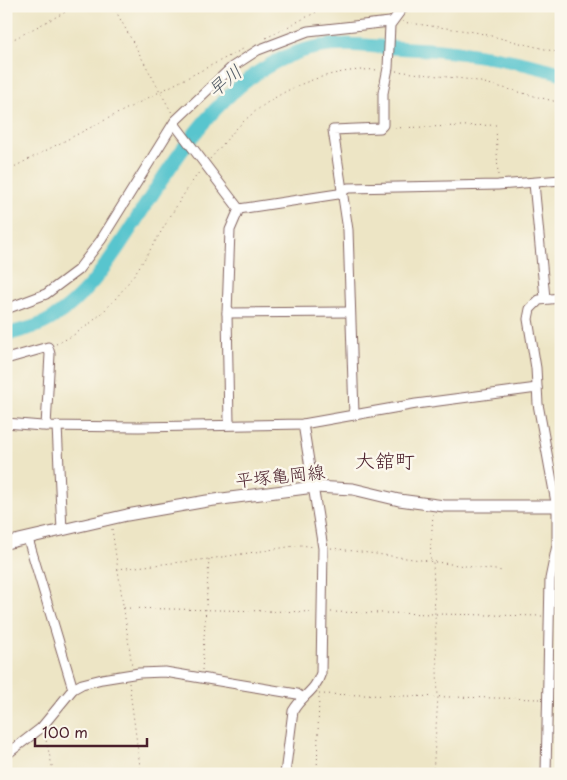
<svg xmlns="http://www.w3.org/2000/svg" width="567" height="780" font-family="'Playpen Sans','Klee One',sans-serif">
<style>
.lines{fill:none;stroke-linecap:round;stroke-linejoin:round}
.river{stroke:#58c5ce;stroke-width:14}
.minor-casing{stroke:#836461;stroke-width:11}
.major-casing{stroke:#836461;stroke-width:13}
.path{stroke:#836461;stroke-width:1;stroke-dasharray:1 4;stroke-linecap:butt}
.minor{stroke:#fff;stroke-width:9}
.major{stroke:#fff;stroke-width:11}
.labels{text-anchor:middle;dominant-baseline:central;stroke-width:5;stroke-linejoin:round;paint-order:stroke}
.street-label{font-size:18px;fill:#4a1f2b;stroke:#fbf7ec}
.water-label{font-size:19px;font-style:italic;fill:#4f5964;stroke:#fbf7ec}
.quarter-label{font-size:20px;fill:#4a1f2b;stroke:#fbf7ec}
</style>
<rect width="100%" height="100%" fill="#fbf7ec"/>
<filter id="ink" filterUnits="userSpaceOnUse"><feTurbulence type="fractalNoise" baseFrequency=".02" numOctaves="2"/><feDisplacementMap in="SourceGraphic" scale="10" xChannelSelector="R" yChannelSelector="G"/><feConvolveMatrix kernelMatrix="1 2 1 2 8 2 1 2 1" color-interpolation-filters="sRGB"/></filter>
<filter id="wash" filterUnits="userSpaceOnUse"><feTurbulence type="fractalNoise" baseFrequency=".0096" numOctaves="4" result="noise"/><feDisplacementMap in="SourceGraphic" scale="20" xChannelSelector="R" yChannelSelector="G"/><feGaussianBlur stdDeviation="1.12" result="paint"/><feColorMatrix in="noise" values="0 0 0 0 0 0 0 0 0 0 0 0 0 0 0 0 0 1.4 0 .05"/><feComposite in="paint" operator="in"/></filter>
<g filter="url(#wash)">
<rect width="100%" height="100%" fill="#ede5c5"/>
<g class="lines">
<path class="river" d="M6,335C17,331 28,329 39,325C83,307 117,250 141,212C182,147 236,62 318,47C346,42 373,47 401,48C456,50 508,58 561,73"/>
</g>
</g>
<g filter="url(#ink)">
<g class="lines">
<g class="minor-casing">
<g id="minor">
<path d="M176,126L239,209"/>
<path d="M534,183L545,298"/>
<path d="M6,309L46,294L78,270L101,240L175,121L232,67L258,50L308,31L390,22"/>
<path d="M227,313L350,312"/>
<path d="M6,359L48,347L50,354L46,426"/>
<path d="M354,414L348,230L333,130L380,128L383,125V93L388,68L390,25L404,6"/>
<path d="M6,423L42,426L139,427L303,424L416,404L537,388"/>
<path d="M229,424L227,313L230,230L239,209L338,194L348,188L498,185L561,180"/>
<path d="M57,426L62,530"/>
<path d="M28,539L73,689"/>
<path d="M6,755L41,728L73,689L82,684L102,679L139,673L165,672L297,694L303,698"/>
<path d="M285,774L293,711C302,695 315,692 321,673L323,548L303,424"/>
<path d="M546,774L550,579L557,545V508L538,404L536,368L528,319L530,309L539,300L561,298"/>
</g>
</g>
<g class="major-casing">
<path id="major" d="M6,543L127,515L207,501L314,487L353,489L399,500L444,506H561"/>
</g>
<g class="path">
<path d="M113,6L172,113"/>
<path d="M402,22L475,32L561,53"/>
<path d="M266,38L328,6"/>
<path d="M6,43L77,6"/>
<path d="M396,71L473,80L561,103"/>
<path d="M390,128L496,125L498,176"/>
<path d="M210,159C219,149 227,139 236,129C272,91 327,67 379,70"/>
<path d="M6,171L243,49"/>
<path d="M56,344C129,312 155,231 200,171"/>
<path d="M433,514L430,558L433,561L438,697L433,774"/>
<path d="M112,529L132,666"/>
<path d="M331,548L503,571"/>
<path d="M117,569L209,559L301,545L314,547"/>
<path d="M124,608L314,612"/>
<path d="M331,612L542,616"/>
<path d="M202,670L209,559"/>
<path d="M129,683L141,774"/>
<path d="M319,694L540,699"/>
<path d="M45,736L54,774"/>
<path d="M554,738L561,739"/>
<path d="M317,774L319,695"/>
</g>
<use href="#minor" class="minor"/>
<use href="#major" class="major"/>
</g>
</g>
<g class="labels">
<g class="street-label">
<text transform="translate(280 475) rotate(-6)">平塚亀岡線</text>
</g>
<g class="water-label">
<text transform="translate(224 80) rotate(-40)">早川</text>
</g>
<g class="quarter-label">
<text x="385" y="460">大舘町</text>
</g>
</g>
<rect width="567" height="780" fill="none" stroke="#fbf7ec" stroke-width="25"/>
<path d="M35 738v8h112v-8" fill="none" stroke="#4a1f2b" stroke-width="2.5"/>
<text x="42" y="738" font-size="15" fill="#4a1f2b" stroke="#fbf7ec" stroke-width="4" paint-order="stroke">100 m</text>
</svg>
